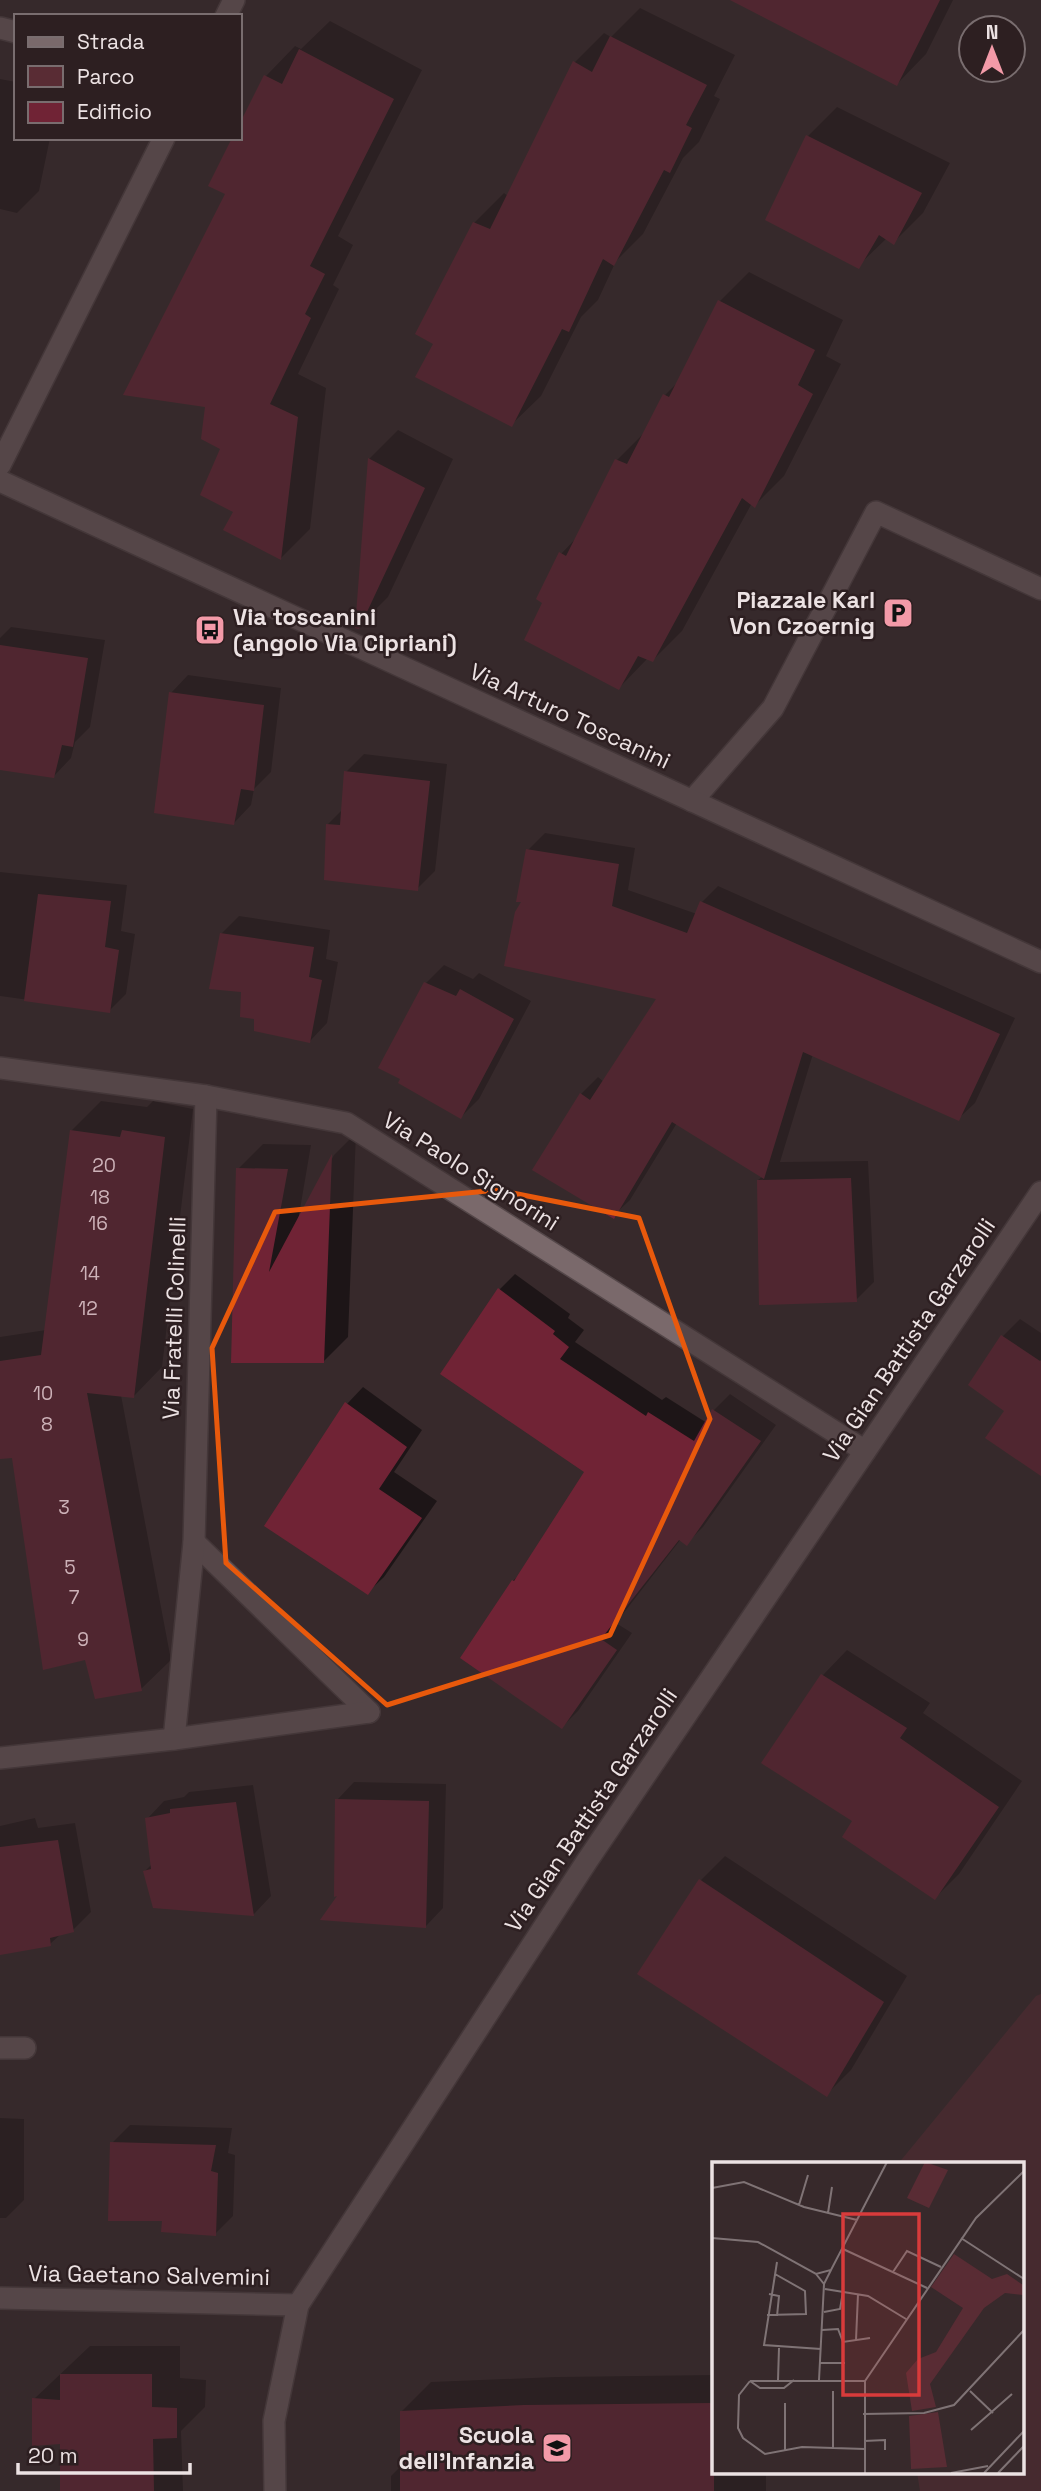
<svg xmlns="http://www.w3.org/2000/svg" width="1041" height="2491" font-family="'Space Grotesk',sans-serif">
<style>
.green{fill:#592c34}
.shadow{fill:#0007}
.building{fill:#702335}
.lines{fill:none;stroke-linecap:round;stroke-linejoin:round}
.lane-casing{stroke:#544749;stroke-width:24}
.street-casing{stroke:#544749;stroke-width:24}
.lane{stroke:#7a696b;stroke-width:21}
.street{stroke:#7a696b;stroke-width:21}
.marked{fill:none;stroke:#e8590c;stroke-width:5;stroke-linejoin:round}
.labels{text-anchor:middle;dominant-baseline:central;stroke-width:5;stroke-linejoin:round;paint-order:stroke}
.number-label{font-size:19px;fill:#cdb2b8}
.poi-label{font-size:23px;font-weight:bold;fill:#ece2e3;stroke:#2d1f21;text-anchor:end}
.street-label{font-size:23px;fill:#ece2e3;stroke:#2d1f21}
.inset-road{fill:none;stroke:#7f7375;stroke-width:2}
.view{fill:#d83b3b;fill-opacity:0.15;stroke:#d83b3b;stroke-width:3.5}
.inset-edge{fill:none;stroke:#ece2e3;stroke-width:3.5}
</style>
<rect width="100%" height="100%" fill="#37292b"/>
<path class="green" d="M1041,1994V2491H920L917,2472H1022V2164H898L1036,1996Z"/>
<g class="shadow">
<path d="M748,0H953L926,54L897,84Z"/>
<path d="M640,8L735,55L714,96L720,99L699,142L683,158L643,234L616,261L598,300L581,317L541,396L511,425L435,343L474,223L504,193L508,196L575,62L604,33L611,37Z"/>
<path d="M330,21L422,70L338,236L353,245L333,285L339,289L298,374L326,388L310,529L281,558L235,512L223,448L227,194L240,138V127L266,76L295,46L301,49Z"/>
<path d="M0,79L16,82V138H50L39,191L17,213L0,209Z"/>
<path d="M837,107L950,163L923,213L894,242L887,238L858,266L767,219L808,136Z"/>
<path d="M749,272L843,320L826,356L841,364L784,476L755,505L752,503L682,631L653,660L648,658L619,688L544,603L561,554L579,535L617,460L647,430L665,395L680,380L720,301Z"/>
<path d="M398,430L453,459L388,597L358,627L369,459Z"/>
<path d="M11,627L105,640L90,727L75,742L71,758L54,776L0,768V638Z"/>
<path d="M188,675L281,688L271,772L254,789L251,805L234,823L171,693Z"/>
<path d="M364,754L447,764L435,871L417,889L327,825L343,809L346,772Z"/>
<path d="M545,833L635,848L628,890L697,914L702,902L718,886L1015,1018L975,1103L958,1119L813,1054L780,1162L868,1161L874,1282L856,1300L758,1180L763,1176L677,1123L630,1200L613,1216L535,1169L581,1094L598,1077L604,1082L658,998L524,901L528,850Z"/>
<path d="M0,872L127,885L121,931L135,934L126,994L109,1011L0,996Z"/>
<path d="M239,916L330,930L326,959L338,962L327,1023L310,1041L255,1017L221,934Z"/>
<path d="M444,965L473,979L479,973L531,1001L479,1099L461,1117L403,1078L381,1067L426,983Z"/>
<path d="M101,1101L147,1107L153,1101L193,1109L162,1367L133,1397L121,1395L171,1660L141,1689L86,1658L14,1456L0,1457V1337L46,1330L71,1131Z"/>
<path d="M356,1133L348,1337L324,1361H233L238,1169L263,1144L311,1145L298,1221L334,1155Z"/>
<path d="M515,1274L570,1314L568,1318L584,1330L575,1342L662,1400L666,1397L707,1423L714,1410L730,1394L776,1425L703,1527L687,1543L681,1539L616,1623L632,1633L578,1711L562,1727L513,1581L520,1574L586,1472L499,1290Z"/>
<path d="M1020,1319L1041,1333V1473L1006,1410L1003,1336Z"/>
<path d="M363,1387L422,1430L394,1472L437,1501L384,1577L367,1593L347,1404Z"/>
<path d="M847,1650L930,1703L923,1713L1022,1781L959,1874L935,1898L854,1821L764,1762L823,1675Z"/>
<path d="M354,1782L446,1784L443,1908L426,1926L341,1894L337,1800Z"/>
<path d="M253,1785L271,1896L254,1914L155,1907L145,1871L152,1864L147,1819L164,1801L184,1797L189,1792Z"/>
<path d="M35,1818L38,1828L75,1823L91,1912L73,1930L61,1934L50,1944L0,1953V1826Z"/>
<path d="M725,1856L907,1976L851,2070L826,2095L701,1880Z"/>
<path d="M0,2118L24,2119V2200L6,2218H0Z"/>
<path d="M130,2125L232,2128L228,2153L235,2155L233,2216L215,2234L163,2220L112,2143Z"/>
<path d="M90,2346H180V2378L206,2380L205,2407L181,2431L183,2491H61V2443L34,2399Z"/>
<path d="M714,2375V2472H766V2491H391V2476L402,2465V2411L431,2382L555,2377Z"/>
</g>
<g class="building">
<path d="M730,0H940L897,86Z"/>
<path d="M610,36L707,85L686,125L692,128L670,173L664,170L614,266L603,259L569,332L562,329L512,427L415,377L433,344L415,334L473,222L490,229L573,61L592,72Z"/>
<path d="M299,49L394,99L310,266L325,274L305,314L311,318L270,404L298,417L281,560L223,530L233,512L200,495L220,449L201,439L205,407L123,395L225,194L208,186L232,138H240V123L264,75L282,84Z"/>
<path d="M806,135L922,193L894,245L879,235L859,269L765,220Z"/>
<path d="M718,300L815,350L798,385L813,394L755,508L742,498L653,662L638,656L619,690L524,640L542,603L536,599L559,552L566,556L615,459L627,464L663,394L669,397Z"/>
<path d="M368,458L425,488L359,629L355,628Z"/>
<path d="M0,645L88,658L73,747L62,745L54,778L0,770Z"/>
<path d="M169,692L264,705L254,791L241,789L234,825L154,813Z"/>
<path d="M344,771L430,781L418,891L324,880L326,824L340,825Z"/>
<path d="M526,849L619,864L612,906L687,933L700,901L1000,1034L959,1121L803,1052L764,1179L672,1122L614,1219L532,1170L580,1093L590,1100L656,999L504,966L515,912L521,902H516Z"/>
<path d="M38,894L111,901L105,947L119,950L110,1013L24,1001Z"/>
<path d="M220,933L314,947L309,977L322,980L310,1043L254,1031V1019L240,1017L241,992L209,989Z"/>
<path d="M424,982L456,996L460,989L514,1019L461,1119L398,1083L400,1079L378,1068Z"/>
<path d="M70,1130L120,1137L122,1130L165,1137L134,1398L87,1393L142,1691L95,1699L85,1660L43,1670L12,1458L0,1459V1361L41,1355Z"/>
<path d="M332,1154L324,1363H231L236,1168L288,1169L269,1272Z"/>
<path d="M851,1178L857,1302L759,1305L757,1180Z"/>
<path d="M498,1288L555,1331L553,1334L569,1347L560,1359L646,1416L648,1412L694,1441L712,1409L761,1441L687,1546L679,1540L601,1639L617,1650L562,1729L460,1658L512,1580L514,1581L584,1472L440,1374Z"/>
<path d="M1001,1335L1040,1361L1041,1360V1476L985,1438L1004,1411L968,1385Z"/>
<path d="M345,1402L407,1447L379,1489L422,1518L368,1595L264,1526Z"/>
<path d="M821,1674L907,1728L900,1738L999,1807L935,1900L842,1837L852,1821L761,1763Z"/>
<path d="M335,1799L429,1801L426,1928L320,1920L337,1896L334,1897Z"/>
<path d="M236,1802L254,1916L153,1908L143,1871L151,1869L145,1818L170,1813V1809Z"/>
<path d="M58,1840L74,1932L50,1938L51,1946L0,1955V1847Z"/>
<path d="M699,1879L884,2002L827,2097L637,1974Z"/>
<path d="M110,2142L216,2145L211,2171L218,2173L216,2236L161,2232L162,2221H108Z"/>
<path d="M60,2374H152V2407L177,2408V2438L153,2439L154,2491H60V2444L32,2446V2398L60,2400Z"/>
<path d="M714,2403V2491H400V2411L524,2405Z"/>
</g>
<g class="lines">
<g class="lane-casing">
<path id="lane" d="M692,801L773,708L876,512L1041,589"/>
</g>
<g class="street-casing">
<g id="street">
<path d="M226,16L234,0"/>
<path d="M0,28L16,32"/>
<path d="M0,465L164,138"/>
<path d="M0,481L1041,962"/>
<path d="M0,1068L206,1096L346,1123L865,1451"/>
<path d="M194,1542L369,1712"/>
<path d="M174,1739L194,1542L206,1096"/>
<path d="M0,1758L174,1739L369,1712"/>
<path d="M0,2048H25"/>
<path d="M0,2298L298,2305"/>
<path d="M275,2491L274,2421L298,2305L587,1861L1041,1192"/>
</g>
</g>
<use href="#lane" class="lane"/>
<use href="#street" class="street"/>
</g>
<path d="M0 0H1041V2491H0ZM497,1190L639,1218L710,1419L610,1635L387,1705L226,1563L212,1348L275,1212Z" fill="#37292b" fill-opacity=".55" fill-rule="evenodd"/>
<path class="marked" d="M497,1190L639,1218L710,1419L610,1635L387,1705L226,1563L212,1348L275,1212Z"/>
<defs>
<g id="parking-square" transform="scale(1.575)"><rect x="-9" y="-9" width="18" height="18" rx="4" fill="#f39aa8" stroke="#2d1f21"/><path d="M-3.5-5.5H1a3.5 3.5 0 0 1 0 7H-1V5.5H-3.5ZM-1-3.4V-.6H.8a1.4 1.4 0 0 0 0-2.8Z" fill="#111"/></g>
<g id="bus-square" transform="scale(1.575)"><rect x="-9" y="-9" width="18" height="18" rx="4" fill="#f39aa8" stroke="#2d1f21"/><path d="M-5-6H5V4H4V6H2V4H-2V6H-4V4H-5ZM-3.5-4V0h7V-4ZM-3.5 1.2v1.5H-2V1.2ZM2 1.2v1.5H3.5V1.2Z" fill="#111"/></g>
<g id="school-square" transform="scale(1.575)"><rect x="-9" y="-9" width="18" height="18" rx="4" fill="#f39aa8" stroke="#2d1f21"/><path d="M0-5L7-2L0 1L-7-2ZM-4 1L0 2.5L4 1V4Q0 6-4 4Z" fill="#111"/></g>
</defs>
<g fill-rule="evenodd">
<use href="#parking-square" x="898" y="613"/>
<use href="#bus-square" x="210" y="630"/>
<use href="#school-square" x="557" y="2448"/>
</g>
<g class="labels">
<g class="number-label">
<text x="104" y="1165">20</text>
<text x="100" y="1197">18</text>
<text x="98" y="1223">16</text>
<text x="90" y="1273">14</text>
<text x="88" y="1308">12</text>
<text x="43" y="1393">10</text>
<text x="47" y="1424">8</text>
<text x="64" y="1507">3</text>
<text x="70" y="1567">5</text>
<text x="74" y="1597">7</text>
<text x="83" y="1639">9</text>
</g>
<g class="poi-label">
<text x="875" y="600">Piazzale Karl<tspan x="875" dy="26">Von Czoernig</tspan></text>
<text x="233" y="617" text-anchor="start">Via toscanini<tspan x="233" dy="26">(angolo Via Cipriani)</tspan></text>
<text x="534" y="2435">Scuola<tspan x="534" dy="26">dell'Infanzia</tspan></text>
</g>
<g class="street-label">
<text transform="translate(570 716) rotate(25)">Via Arturo Toscanini</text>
<text transform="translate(471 1171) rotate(32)">Via Paolo Signorini</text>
<text transform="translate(174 1318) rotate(-88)">Via Fratelli Colinelli</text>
<text transform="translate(909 1340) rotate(-56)">Via Gian Battista Garzarolli</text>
<text transform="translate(591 1810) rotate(-56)">Via Gian Battista Garzarolli</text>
<text transform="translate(149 2275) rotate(1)">Via Gaetano Salvemini</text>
</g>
</g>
<g transform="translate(712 2162)">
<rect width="312" height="312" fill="#37292b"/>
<path d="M213,0L236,8L217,46L195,36ZM242,92L280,117L295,112L311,123V133L293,131L272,146L218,222L224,245L200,249L194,211L206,197L224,190L251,146L219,125ZM226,250L235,305L199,307L197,254Z" fill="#592c34"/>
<path class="inset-road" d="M0,26L32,20L92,45L145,58M87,43L96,13M116,51L120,25M0,76L46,80L104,112L119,108L175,0M249,76L312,117M131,87L215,126M65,100L52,183L109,187M181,110L195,89L229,105M104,112L112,122L119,108M113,127L156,134L194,157M57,132L67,134L65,154M112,150L128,147L131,130M55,153L94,152L93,129L63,112M110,168L126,167L131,180L158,176M144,178L146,132M108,201H133M66,218L67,186M107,218L112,122M38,219L27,233L26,266L31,276L53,292L90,285L153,287M38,219H153M38,219L48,226H72L82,218M121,229V287M258,229L281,251M73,241V289M151,252L212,251L242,243L312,168M259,268L300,232M152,279L173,278V288M153,311V219L264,56L312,9M239,311L276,304M272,311L312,269M286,311L312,284"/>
<path class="view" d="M131,52H207V233H131Z"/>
<rect width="312" height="312" class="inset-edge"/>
</g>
<rect x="14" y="14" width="228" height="126" fill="#2d1f21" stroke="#796d6f" stroke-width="2"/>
<rect x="28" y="37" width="35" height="10" fill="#7a696b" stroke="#796d6f" stroke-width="2"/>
<text x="77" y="49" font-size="21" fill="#ece2e3">Strada</text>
<rect x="28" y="66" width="35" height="21" fill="#592c34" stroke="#796d6f" stroke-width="2"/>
<text x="77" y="84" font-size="21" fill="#ece2e3">Parco</text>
<rect x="28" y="102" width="35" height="21" fill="#702335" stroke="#796d6f" stroke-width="2"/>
<text x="77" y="119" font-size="21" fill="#ece2e3">Edificio</text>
<g transform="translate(992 49)"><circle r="33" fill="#2d1f21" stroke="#796d6f" stroke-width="2"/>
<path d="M0-5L12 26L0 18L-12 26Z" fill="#f39aa8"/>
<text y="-10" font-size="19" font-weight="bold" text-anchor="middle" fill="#ece2e3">N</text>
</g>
<path d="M18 2463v10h172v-10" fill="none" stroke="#ece2e3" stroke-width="3.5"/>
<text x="28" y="2463" font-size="21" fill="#ece2e3" stroke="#2d1f21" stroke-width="5" paint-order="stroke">20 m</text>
</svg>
